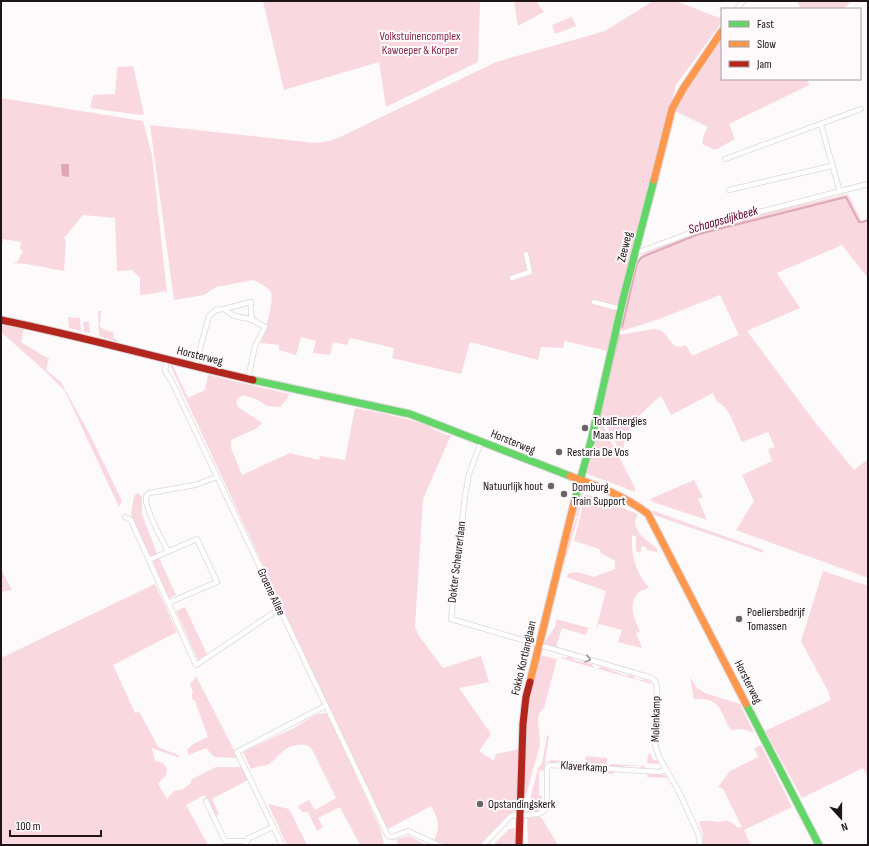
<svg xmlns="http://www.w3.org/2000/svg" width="869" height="846" font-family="'Sofia Sans Condensed',sans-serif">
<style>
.green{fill:#fad8e0}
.water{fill:#dea9b6}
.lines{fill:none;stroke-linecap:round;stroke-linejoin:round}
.stream{stroke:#dea9b6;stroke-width:2}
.street-casing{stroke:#ddd7d9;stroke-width:6}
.fast-casing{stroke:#ddd7d9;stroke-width:9}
.slow-casing{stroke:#ddd7d9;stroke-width:9}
.jam-casing{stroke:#ddd7d9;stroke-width:9}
.street{stroke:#fffefe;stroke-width:4.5}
.fast{stroke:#63d668;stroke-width:7}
.slow{stroke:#ff974d;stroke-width:7}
.jam{stroke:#b3261e;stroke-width:7}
.oneway{stroke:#999596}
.poi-dot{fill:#6b6567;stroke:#fef9fa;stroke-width:1.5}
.labels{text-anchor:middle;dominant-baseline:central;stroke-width:4;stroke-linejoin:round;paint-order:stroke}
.park-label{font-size:12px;fill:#832b4a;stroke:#fef9fa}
.street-label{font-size:12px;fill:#1d1517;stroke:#fef9fa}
.poi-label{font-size:12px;fill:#1d1517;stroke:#fef9fa;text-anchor:start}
.water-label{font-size:13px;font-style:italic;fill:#5d002a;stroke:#fef9fa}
</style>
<rect width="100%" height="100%" fill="#fdfafb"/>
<g class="green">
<path d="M263,1H480L478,62L386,107L379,62L284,90Z"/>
<path d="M514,1H536L544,12L518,26Z"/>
<path d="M653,1H676L722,19V22L676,85L642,211L607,351L565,341L563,348L541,347L538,360L470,342L461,374L392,358L394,348L350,338L347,345L333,342L330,355L313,353L316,341L301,337L296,355L279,350V345L261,343C264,334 276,298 270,291C266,286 259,283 254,280L216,287L204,295L174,300L150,125L316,143L330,141L342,136L496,62L605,31Z"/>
<path d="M796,1H852L843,9H798L800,6Z"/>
<path d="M572,17L576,26L555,34L552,25Z"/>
<path d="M722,37V79H808L809,85L729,124L735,139L715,150L702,144L704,134L708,127L675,111L679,100Z"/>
<path d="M133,66L144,114L141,115L90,108L92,98L94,95L115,94L117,69L118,67Z"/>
<path d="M1,98L143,121L152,155L167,293L164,291L157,293L140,295V278L132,270L117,271L115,218L83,215L64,238L66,241L64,271L26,264L12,263L18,261L23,251L20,249L21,242L3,239L1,253Z"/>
<path d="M848,194L862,222L868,220V278L842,245L777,273L800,308L747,331L814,421L854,470L868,459V578L736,530L754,501L742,475L772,461L768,449L775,447L768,432L742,442C737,432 729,405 717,402L713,393L671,415L661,396C647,407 632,421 626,438C624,443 623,450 622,456L600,412L618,335L653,329C666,329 666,338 675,346L681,347L686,345L692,356L739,335L720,295L662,318L622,331L620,328L635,262C645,250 658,248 672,242C728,219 789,208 848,194Z"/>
<path d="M98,311H101L100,326L103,329L114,333L113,338L118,340V342L99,336Z"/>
<path d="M68,317L80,318L81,331L69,328Z"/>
<path d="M83,322H89L90,333L84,332Z"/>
<path d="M4,325L24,329L21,342L44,356L49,358L46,370L61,382L90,435L122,501L119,507L65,391L45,371L1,332V326Z"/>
<path d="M170,365L173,366L188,398L205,390L208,375L289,394L287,399L280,407L267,406L258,400L244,395L238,398L236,403L238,407L262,423L257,428L231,440V448L242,475L290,453L319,460L320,456L345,460L355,408C380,413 406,418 431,426V428L446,435H451L423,499L415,627L419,636L443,668L481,656L489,682L459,688L491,734L479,751L494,761L496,754L520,749L518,809L507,816L479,845H446L434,840C441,826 438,819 431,806L386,830Z"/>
<path d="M599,418L635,488V492L585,473Z"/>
<path d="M694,480L703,497L698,499L707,520L653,502L650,499Z"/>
<path d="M581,489L584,490L578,517L576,516L577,511L575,510L576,508H579L581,501L578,500Z"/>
<path d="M138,493L142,497V514L156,551L176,595L167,599L131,514L134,496Z"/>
<path d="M586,494L638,514C628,528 647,541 657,548V552L647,550V548L642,546L640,553L636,551V537L632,535C631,551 634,567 643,580C645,583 647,585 649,587C646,590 641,590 638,593C627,604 635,620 640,632L636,633L642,648L618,642L622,630L599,624L596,630L606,591L566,577L569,573L578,572L594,577L615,569V561L601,553L599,549L574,541Z"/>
<path d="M652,511H654L763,550L764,553L654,515Z"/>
<path d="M576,518L578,519L564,564H562Z"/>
<path d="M1,569L12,590L1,592Z"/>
<path d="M823,571L868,586V779L863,768L802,798L765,731L831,700L829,693L801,641Z"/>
<path d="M155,584L177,632L113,665L135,713L139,711L158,747L178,755L180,758L152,748L155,761L163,763L167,769L166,775L158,784L167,799L174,791L183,789L190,784L192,779L216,767H242L248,780L212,799L219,814L215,816L204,795L186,805L208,845H1V658Z"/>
<path d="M185,607L207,654L198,660L176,611Z"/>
<path d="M556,619L589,628L585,635L562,628L556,647L543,644L555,627Z"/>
<path d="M540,655L557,659L544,708L539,713L538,719L540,745L524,802L525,721L530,694Z"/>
<path d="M568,656L572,657L573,660L592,664L594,668L561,658V657L566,658Z"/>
<path d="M601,666C610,669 617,673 626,676L629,675L633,676L635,679L642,680L644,679L651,682L652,684L598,669Z"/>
<path d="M196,676L238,758L214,757L206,748L189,755L187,750L193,744L208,737L195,701L192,699V692L194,693L190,685Z"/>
<path d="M690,677L697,688L705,693L740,704L754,733L743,729L731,730C719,711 723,698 694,699Z"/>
<path d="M328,713L381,831L384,845H360L340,807L318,818L323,827L317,831L308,812H302L298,806L309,800L315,810L336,798L312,749C304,740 288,746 281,753C277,756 273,762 269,764C264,767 258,765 251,769L243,752L294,728L317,714Z"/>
<path d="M549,735L544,771L539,770V795L542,796L540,811L527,812L538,768L542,763L547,736Z"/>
<path d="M761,745L792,807L744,830L751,845H703V834L699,822C706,820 711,821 718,822C721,822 725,820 728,821C734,822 735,829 742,827L723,789L718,787L730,771L758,757L754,748Z"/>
<path d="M648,754H651L653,760H657L659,764L647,763Z"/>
<path d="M586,756L607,758V768L585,766Z"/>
<path d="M550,760L582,762V767L578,766C570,759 560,763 550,763Z"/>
<path d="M610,764L645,766L644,769H642L640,766H624L622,768L610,767Z"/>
<path d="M585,770L614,772V774L585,772Z"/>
<path d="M647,773L665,775L668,778L647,777Z"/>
<path d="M268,804L289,809L307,845H287Z"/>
<path d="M541,817L558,845H528L527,818Z"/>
<path d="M516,828V845H493L509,829Z"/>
<path d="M409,836L426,845H398L396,839Z"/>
</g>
<path class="water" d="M61,164H69V177L62,176Z"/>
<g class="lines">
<g class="stream">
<path d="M622,327L637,263L642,257L699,234L846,197L859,222H862L868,220"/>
<path d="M605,393L619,335"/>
</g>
<g class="street-casing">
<g id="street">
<path d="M737,9L743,1"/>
<path d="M821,125L840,192"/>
<path d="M725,159L861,109"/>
<path d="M729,190L831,166"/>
<path d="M635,252L642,251L717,223L868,184"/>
<path d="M512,278L530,272L526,254"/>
<path d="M594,302L621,309"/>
<path d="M224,309L251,302V314L253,321"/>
<path d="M167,360L165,371L171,380L388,836L392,837L408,831L438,845"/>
<path d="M195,367L209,316L216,310L224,309L234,316L250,319L265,327L255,346L248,379"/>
<path d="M481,442L469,474L465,496L451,619L652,678L655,681L657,687L654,741L659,757L678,790L697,831L700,840L699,845"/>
<path d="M125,517L131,520L196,665L279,609"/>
<path d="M168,551C162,540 145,509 146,498C146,495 147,495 149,493L195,485L217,477"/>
<path d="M149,560L197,539L217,582L168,603"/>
<path d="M206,801L225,841H247"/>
<path d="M245,845L249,838L273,827"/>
<path d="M282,845L237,752L325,706"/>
<path d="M483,845L511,816L538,814L544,811L547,801V768L549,765L660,772L666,769"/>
</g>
</g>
<g class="fast-casing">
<g id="fast">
<path d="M253,380L410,414L570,476"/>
<path d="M575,499L591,441L623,299L654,180"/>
<path d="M746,704L819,845"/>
</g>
</g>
<g class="slow-casing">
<g id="slow">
<path d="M654,180L672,109L683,89L722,31"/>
<path d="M570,476C597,486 625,496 648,514L746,704"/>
<path d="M530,682L575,499"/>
</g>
</g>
<g class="jam-casing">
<g id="jam">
<path d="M1,320C86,337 168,361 253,380"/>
<path d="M519,845L523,724L526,697L530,682"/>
</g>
</g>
<use href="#street" class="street"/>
<use href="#fast" class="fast"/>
<use href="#slow" class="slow"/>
<use href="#jam" class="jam"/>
</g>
<defs><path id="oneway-chevron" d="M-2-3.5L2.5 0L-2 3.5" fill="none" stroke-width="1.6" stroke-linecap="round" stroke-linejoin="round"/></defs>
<use class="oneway" href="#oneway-chevron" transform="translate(588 659) rotate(15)"/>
<g class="poi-dot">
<circle cx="585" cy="428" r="4"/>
<circle cx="559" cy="452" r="4"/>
<circle cx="551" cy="486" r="4"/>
<circle cx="564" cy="494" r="4"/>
<circle cx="739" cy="619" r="4"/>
<circle cx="480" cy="804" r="4"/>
</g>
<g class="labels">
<g class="park-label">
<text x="420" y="36">Volkstuinencomplex<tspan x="420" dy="14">Kawoeper &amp; Korper</tspan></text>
</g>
<g class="street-label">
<text transform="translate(625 247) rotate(-76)">Zeeweg</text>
<text transform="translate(200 356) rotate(14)">Horsterweg</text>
<text transform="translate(513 442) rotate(22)">Horsterweg</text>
<text transform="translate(457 562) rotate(-83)">Dokter Scheurerlaan</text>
<text transform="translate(271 592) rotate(65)">Groene Allee</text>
<text transform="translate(524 658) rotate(-77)">Fokko Kortlanglaan</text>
<text transform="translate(748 682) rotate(63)">Horsterweg</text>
<text transform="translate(656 719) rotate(-89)">Molenkamp</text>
<text transform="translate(584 767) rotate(4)">Klaverkamp</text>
</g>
<g class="poi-label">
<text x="593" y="421">TotalEnergies<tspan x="593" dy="14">Maas Hop</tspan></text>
<text x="567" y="452">Restaria De Vos</text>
<text x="543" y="486" text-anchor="end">Natuurlijk hout</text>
<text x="572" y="487">Domburg<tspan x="572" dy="14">Train Support</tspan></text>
<text x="747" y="612">Poeliersbedrijf<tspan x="747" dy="14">Tomassen</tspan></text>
<text x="488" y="804">Opstandingskerk</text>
</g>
<g class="water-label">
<text transform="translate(723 220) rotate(-16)">Schaapsdijkbeek</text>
</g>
</g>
<rect width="869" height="846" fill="none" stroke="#1d1517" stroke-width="4"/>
<rect x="721" y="8" width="140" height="72" fill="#fef9fa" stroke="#a49e9f"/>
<rect x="729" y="21" width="20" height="6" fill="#63d668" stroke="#a49e9f"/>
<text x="757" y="28" font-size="12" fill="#1d1517">Fast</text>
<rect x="729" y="41" width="20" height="6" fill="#ff974d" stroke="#a49e9f"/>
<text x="757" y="48" font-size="12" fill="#1d1517">Slow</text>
<rect x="729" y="61" width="20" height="6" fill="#b3261e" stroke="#a49e9f"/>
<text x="757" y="68" font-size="12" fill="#1d1517">Jam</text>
<g transform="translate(841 818) rotate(159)" stroke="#fef9fa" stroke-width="3" paint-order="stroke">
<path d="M0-3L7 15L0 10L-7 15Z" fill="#1d1517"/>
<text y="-6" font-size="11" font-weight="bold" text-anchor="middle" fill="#1d1517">N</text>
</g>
<path d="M10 830v6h91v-6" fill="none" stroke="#1d1517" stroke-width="2"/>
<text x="16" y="830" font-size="12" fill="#1d1517" stroke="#fef9fa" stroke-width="3" paint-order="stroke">100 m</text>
</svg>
